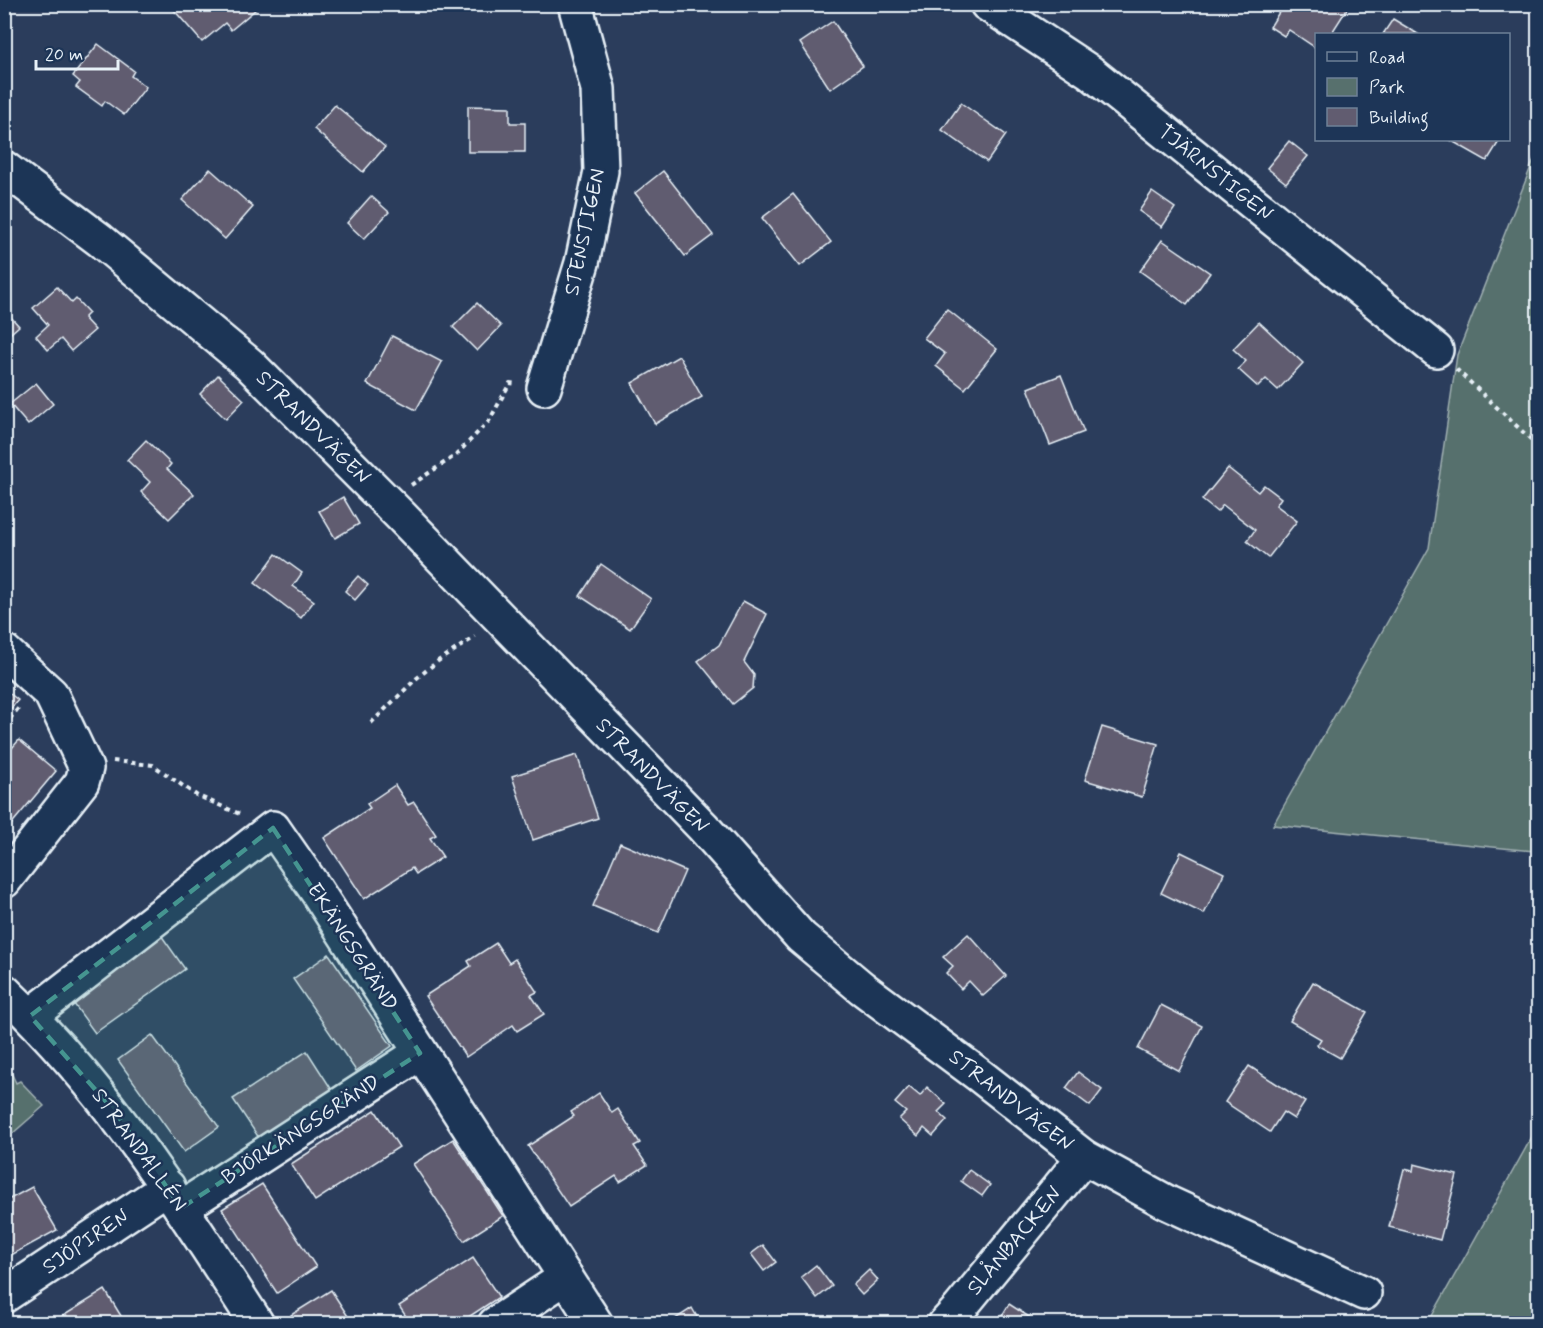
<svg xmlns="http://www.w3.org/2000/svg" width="1543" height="1328" font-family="Mynerve,sans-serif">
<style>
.green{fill:#57706d;stroke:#a0b0b2;stroke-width:1.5}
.building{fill:#615c70;stroke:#e8f1f8;stroke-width:1.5}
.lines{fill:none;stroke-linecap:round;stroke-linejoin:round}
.minor-casing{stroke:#e8f1f8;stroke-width:38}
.path{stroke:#e8f1f8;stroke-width:4;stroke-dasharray:4.5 4.5;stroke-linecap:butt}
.minor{stroke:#1d3557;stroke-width:33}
.marked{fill:#459590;fill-opacity:0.2;stroke:#459590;stroke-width:4.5;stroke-dasharray:12 8;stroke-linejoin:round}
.labels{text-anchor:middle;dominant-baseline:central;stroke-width:5;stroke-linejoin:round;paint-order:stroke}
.street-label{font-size:21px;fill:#e8f1f8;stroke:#1d3557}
</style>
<rect width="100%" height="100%" fill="#2b3d5c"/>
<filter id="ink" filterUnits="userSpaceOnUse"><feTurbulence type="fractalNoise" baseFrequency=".0167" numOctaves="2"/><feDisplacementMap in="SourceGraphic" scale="12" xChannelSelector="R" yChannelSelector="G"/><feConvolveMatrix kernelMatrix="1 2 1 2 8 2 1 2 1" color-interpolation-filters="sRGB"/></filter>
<g filter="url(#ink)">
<g class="green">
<path d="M1538,149V854L1534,851L1273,825L1429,548L1457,355Z"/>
<path d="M9,1068L16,1083L20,1081L44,1106L13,1133L5,1128V1070Z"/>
<path d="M1538,1126V1323H1428Z"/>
</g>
<g class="building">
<path d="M178,4H262L231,30L225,23L202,42L173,9Z"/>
<path d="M1284,4H1340L1347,9L1331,34H1316V48L1289,30L1284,36L1270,27Z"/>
<path d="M1393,19L1418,34H1383Z"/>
<path d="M833,21L863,66L830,89L800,43Z"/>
<path d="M98,44L134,71L131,76L146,87L124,115L105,101L102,106L76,87L80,82L73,76Z"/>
<path d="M961,103L1006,135L987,162L942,130Z"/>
<path d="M335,105L385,147L363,172L314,129Z"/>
<path d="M468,106L510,107V123H525V152H468Z"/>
<path d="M1450,140H1500L1487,161Z"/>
<path d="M1289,141L1308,156L1286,183L1267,168Z"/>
<path d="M210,169L253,207L225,239L182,200Z"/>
<path d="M663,171L713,235L685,256L635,193Z"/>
<path d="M1152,192L1175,208L1162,227L1139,211Z"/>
<path d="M793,194L831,242L800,266L762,218Z"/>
<path d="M371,196L389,212L364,239L347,223Z"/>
<path d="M1162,240L1210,273L1187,305L1140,271Z"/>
<path d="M57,287L72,303L76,299L89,313L84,318L95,330L71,351L61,339L48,350L36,336L48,325L33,308Z"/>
<path d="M477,303L501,326L477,351L453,327Z"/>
<path d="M947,309L997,349L965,389L936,366L945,354L924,338Z"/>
<path d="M8,314L19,326L4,339V317Z"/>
<path d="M1259,322L1303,363L1278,390L1266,379L1258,387L1238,369L1246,361L1233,349Z"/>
<path d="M392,336L442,362L416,410L367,384Z"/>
<path d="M679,356L702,397L655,424L632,383Z"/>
<path d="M218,375L244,400L226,419L200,394Z"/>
<path d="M1061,375L1084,432L1050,445L1028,388Z"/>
<path d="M36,383L53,404L28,425L10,404Z"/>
<path d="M146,440L171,464L167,469L194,494L169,519L141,492L150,482L127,460Z"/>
<path d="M1228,468L1258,492L1264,485L1281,498L1276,505L1297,521L1268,558L1247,541L1255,530L1223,505L1217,512L1202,500Z"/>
<path d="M343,497L359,524L335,538L319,511Z"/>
<path d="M276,554L302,573L293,586L314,601L301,618L255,583Z"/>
<path d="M601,564L651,599L630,629L580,596Z"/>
<path d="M358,576L368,585L355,600L345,591Z"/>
<path d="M743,601L767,614L744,662L754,675L753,688L733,704L698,661L719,645Z"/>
<path d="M4,689L18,700L4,717Z"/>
<path d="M1102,727L1158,744L1142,797L1085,780Z"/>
<path d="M19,740L56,771L4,833V757Z"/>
<path d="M577,755L598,818L533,840L512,776Z"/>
<path d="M395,785L408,805L414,802L436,835L430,838L443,857L416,874L412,868L364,899L324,838L370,808L367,804Z"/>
<path d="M620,843L685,871L658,933L593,906Z"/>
<path d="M1181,852L1224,873L1204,914L1161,893Z"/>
<path d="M968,934L1006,976L983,996L969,981L961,989L946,973L953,966L943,957Z"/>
<path d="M161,935L185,969L95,1033L71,1000Z"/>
<path d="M496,943L509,963L515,959L537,992L531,995L544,1014L517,1031L513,1025L466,1057L425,996L471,966L468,961Z"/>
<path d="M329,954L392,1046L356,1071L293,979Z"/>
<path d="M1313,982L1367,1012L1340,1058L1317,1045L1321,1039L1290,1021Z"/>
<path d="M1161,1005L1202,1026L1179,1071L1138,1049Z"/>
<path d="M152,1035L219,1127L184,1152L118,1060Z"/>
<path d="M307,1051L332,1090L259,1138L233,1099Z"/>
<path d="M1249,1066L1305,1102L1294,1119L1283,1112L1270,1132L1225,1102Z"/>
<path d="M1078,1072L1102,1090L1090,1106L1066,1088Z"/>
<path d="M909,1087L920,1096L927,1087L946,1104L938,1112L947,1120L933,1136L924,1128L918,1136L899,1119L906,1112L895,1103Z"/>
<path d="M599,1093L612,1113L618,1109L640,1143L634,1146L647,1165L620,1182L616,1176L569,1207L528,1146L574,1116L571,1112Z"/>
<path d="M375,1110L399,1147L315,1201L291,1164Z"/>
<path d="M453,1139L503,1216L464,1241L413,1164Z"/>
<path d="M1414,1164L1457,1175L1440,1240L1389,1227L1404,1169L1413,1171Z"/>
<path d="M969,1170L990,1185L982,1196L961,1181Z"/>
<path d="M262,1184L316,1267L277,1293L222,1209Z"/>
<path d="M32,1187L57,1230L4,1259V1202Z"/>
<path d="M763,1245L776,1262L764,1271L751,1254Z"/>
<path d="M473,1258L499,1297L458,1324H411L399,1306Z"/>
<path d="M816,1265L832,1286L817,1298L801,1277Z"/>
<path d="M869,1270L878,1280L862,1295L853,1285Z"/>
<path d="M105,1290L126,1324H50Z"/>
<path d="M331,1290L353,1324H297L291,1315Z"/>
<path d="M1009,1304L1040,1324H997Z"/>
<path d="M692,1308L701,1324H670L669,1323Z"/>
</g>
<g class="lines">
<g class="minor-casing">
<g id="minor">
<path d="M987,4L1090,72L1436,350"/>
<path d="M4,168L100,240L249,364L401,516L703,827L801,937L862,988L979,1075L1084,1157L1168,1203L1364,1293"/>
<path d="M544,388L582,263L601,171L598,89L575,4"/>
<path d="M4,651L51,694L86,768L82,782L4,881"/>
<path d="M4,991C109,1090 179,1204 257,1324"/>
<path d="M30,1016L273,828L316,890L596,1324"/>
<path d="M181,1208L420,1053"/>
<path d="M4,1296L168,1187"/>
<path d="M495,1324L566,1277"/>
<path d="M945,1324L959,1309L1084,1157"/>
</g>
</g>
<g class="path">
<path d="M1456,369L1538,446"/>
<path d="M411,485L456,455L489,421L510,383L517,384"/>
<path d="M371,723L417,678L438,661L475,637"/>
<path d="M4,726L21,705"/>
<path d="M113,761L153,765L196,795L242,815"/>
</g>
<use href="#minor" class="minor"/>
</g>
</g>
<path class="marked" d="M273,828L420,1053L181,1208L116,1113L30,1016Z"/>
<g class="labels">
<g class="street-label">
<text transform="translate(1215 173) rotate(39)">TJÄRNSTIGEN</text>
<text transform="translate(585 232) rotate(-78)">STENSTIGEN</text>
<text transform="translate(313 428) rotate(45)">STRANDVÄGEN</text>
<text transform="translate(652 776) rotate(46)">STRANDVÄGEN</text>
<text transform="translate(352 947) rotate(57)">EKÄNGSGRÄND</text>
<text transform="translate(1011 1101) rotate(38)">STRANDVÄGEN</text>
<text transform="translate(301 1130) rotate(-33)">BJÖRKÄNGSGRÄND</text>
<text transform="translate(139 1150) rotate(54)">STRANDALLÉN</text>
<text transform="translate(1015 1241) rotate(-50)">SLÅNBACKEN</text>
<text transform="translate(86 1242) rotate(-34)">SJÖPIREN</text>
</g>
</g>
<rect width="1543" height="1328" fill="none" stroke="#1d3557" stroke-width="24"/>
<rect x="12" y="12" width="1519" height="1304" fill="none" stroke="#e8f1f8" stroke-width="2" filter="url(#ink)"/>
<rect x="1315" y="33" width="195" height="108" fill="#1d3557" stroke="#6e8097" stroke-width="1.5"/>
<rect x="1327" y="52" width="30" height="9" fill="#1d3557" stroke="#6e8097" stroke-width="1.5"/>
<text x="1369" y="63" font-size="18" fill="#e8f1f8">Road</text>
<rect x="1327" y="78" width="30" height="18" fill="#57706d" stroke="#6e8097" stroke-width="1.5"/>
<text x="1369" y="93" font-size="18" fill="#e8f1f8">Park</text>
<rect x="1327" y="108" width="30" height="18" fill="#615c70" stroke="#6e8097" stroke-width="1.5"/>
<text x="1369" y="123" font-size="18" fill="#e8f1f8">Building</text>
<path d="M36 60v9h82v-9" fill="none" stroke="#e8f1f8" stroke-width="3"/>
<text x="45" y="60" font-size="18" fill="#e8f1f8" stroke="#1d3557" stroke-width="4.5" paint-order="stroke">20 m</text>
</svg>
